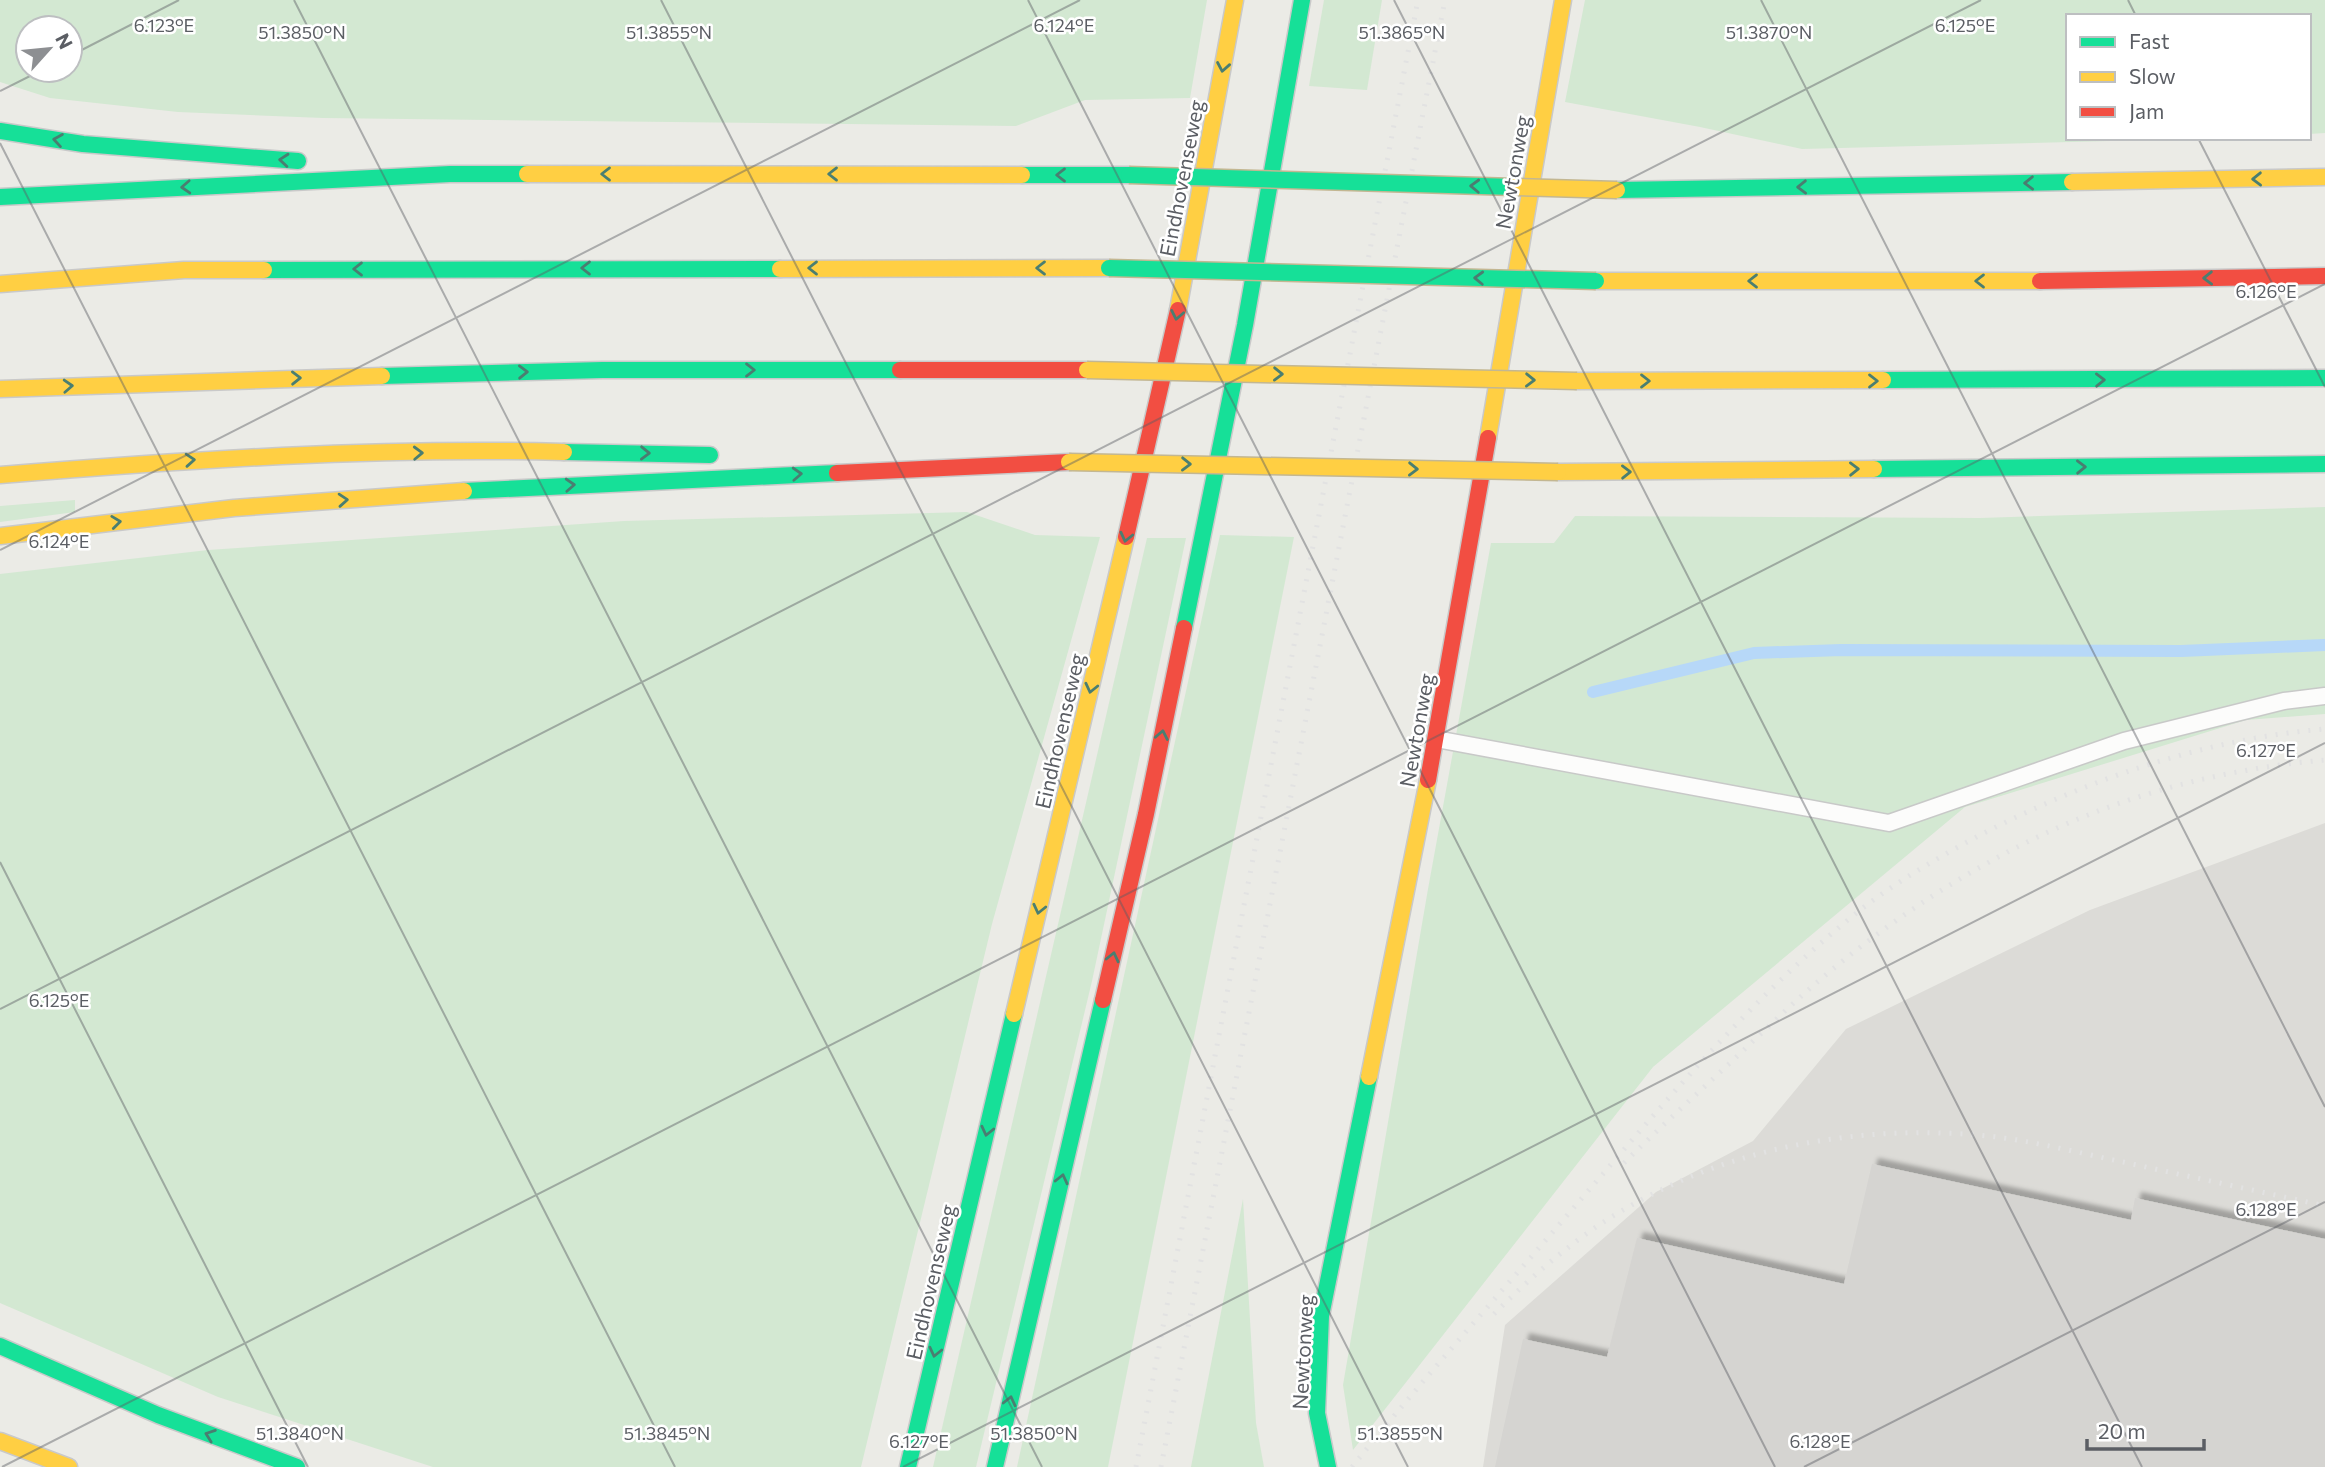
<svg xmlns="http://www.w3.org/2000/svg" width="2325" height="1467" font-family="Commissioner,sans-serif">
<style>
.industrial{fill:#dcdbd7}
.green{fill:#d3e8d2;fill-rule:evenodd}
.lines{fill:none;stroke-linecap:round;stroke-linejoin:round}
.stream{stroke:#b7d8f8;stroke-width:12}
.building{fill:#d5d4d1;filter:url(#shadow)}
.lane-casing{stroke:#c8c9c8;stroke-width:19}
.fast-casing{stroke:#c9c9c9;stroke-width:19}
.slow-casing{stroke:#c9c9c9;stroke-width:19}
.jam-casing{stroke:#c9c9c9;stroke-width:19}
.lane{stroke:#fcfcfb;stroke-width:16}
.fast{stroke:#16e098;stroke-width:16}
.slow{stroke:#ffcf43;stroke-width:16}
.jam{stroke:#f24e42;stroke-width:16}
.rail{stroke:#e2e2e2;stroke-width:5;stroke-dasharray:2 9;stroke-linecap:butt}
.fast-bridge-casing{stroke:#c3b792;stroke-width:19;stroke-linecap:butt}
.slow-bridge-casing{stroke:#c3b792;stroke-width:19;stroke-linecap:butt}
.fast-bridge{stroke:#16e098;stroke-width:16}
.slow-bridge{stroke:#ffcf43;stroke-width:16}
.oneway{stroke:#4a7e71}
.ticks{fill:none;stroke:#5b5e64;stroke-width:2;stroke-opacity:0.45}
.labels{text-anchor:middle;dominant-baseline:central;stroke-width:5;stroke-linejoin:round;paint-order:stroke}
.street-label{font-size:21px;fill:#5b5e64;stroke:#fff}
.ticks-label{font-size:18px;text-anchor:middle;fill:#5b5e64;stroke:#fff;stroke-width:5;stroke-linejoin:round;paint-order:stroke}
</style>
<defs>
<filter id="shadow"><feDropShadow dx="6" dy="-6" stdDeviation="2" flood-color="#0004"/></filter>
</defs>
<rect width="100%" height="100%" fill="#ebebe6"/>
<path class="industrial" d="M2325,823V1467H1483L1505,1325L1656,1192L1753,1141L1846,1029L2090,910Z"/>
<g class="green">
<path d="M0,0H1207L1190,98L1085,100L1016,126L323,118L178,112L50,98L0,82ZM28,28H70V70H28Z"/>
<path d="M1324,0H1382L1367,90L1309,86Z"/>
<path d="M1585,0H2325V133L2309,134V16H2068V138H2228L1802,149L1700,127L1565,102Z"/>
<path d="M75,500V512L0,522V506Z"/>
<path d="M2325,507V714L2246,720L1965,807L1653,1067L1353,1450L1343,1385L1428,889L1491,543H1554L1575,516L1980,518Z"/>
<path d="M967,512L1035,535L1100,537L992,924L861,1467H433L218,1397L0,1303V574L208,550L624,521Z"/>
<path d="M1220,535L1294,537L1108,1467H1017Z"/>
<path d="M1147,538H1186L1092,981L976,1467H933Z"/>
<path d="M1243,1199L1256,1423L1264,1467H1191Z"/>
</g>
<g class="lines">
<path class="stream" d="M1593,692L1754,653L1841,650L2181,651L2325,645"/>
</g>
<path class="building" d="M1872,1164L2131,1220L2135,1198L2325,1239V1467H1495L1523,1339L1607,1357L1637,1238L1844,1284Z"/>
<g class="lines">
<g class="lane-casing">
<path id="lane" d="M1436,739L1889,823L2124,741L2284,701L2325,696"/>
</g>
<g class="fast-casing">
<g id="fast">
<path d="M0,131L83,144L298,161"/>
<path d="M1022,175H1129"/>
<path d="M1617,190L2072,182"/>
<path d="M0,197L450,174H527"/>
<path d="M264,270L780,269"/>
<path d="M382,376L602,370H900"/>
<path d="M1883,380L2325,378"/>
<path d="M564,452L710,455"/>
<path d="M1874,469L2325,464"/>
<path d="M464,491L837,473"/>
<path d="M1184,628L1245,325L1302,0"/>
<path d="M0,1346L158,1415L297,1467"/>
<path d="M908,1467L1014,1014"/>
<path d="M995,1467L1103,1000"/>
<path d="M1328,1467L1317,1413L1321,1316L1369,1077"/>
</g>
</g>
<g class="slow-casing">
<g id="slow">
<path d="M527,174L1022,175"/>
<path d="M2072,182L2325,177"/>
<path d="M780,269L1109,268"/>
<path d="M1596,281H2040"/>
<path d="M0,284L184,270H264"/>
<path d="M1178,310L1235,0"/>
<path d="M1577,381L1883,380"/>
<path d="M0,389L382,376"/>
<path d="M1488,438L1563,0"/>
<path d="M1558,472L1874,469"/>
<path d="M0,475C187,460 376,447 564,452"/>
<path d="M0,536L234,508L464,491"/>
<path d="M1014,1014L1126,537"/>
<path d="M1369,1077L1428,780"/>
<path d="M0,1441L69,1467"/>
</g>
</g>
<g class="jam-casing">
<g id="jam">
<path d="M2040,281L2325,276"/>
<path d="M900,370H1087"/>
<path d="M837,473L1069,462"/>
<path d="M1126,537L1178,310"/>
<path d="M1428,780L1488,438"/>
<path d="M1103,1000L1146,814L1184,628"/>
</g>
</g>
<use href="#lane" class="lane"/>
<use href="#fast" class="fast"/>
<use href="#slow" class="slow"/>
<use href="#jam" class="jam"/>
<g class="rail">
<path d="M1624,1163C1659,1128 1696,1095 1732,1061C1759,1036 1786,1009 1814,985C1892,917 1991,853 2088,815C2163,785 2244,767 2325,760"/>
<path d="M1494,1314C1523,1285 1553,1258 1586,1234C1701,1152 1849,1122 1988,1136C2034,1141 2079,1153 2123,1162C2191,1177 2258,1191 2325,1206"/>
<path d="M1136,1467L1418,0"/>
<path d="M1161,1467L1445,0"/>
<path d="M1352,1467C1422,1380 1497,1297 1570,1212C1661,1107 1750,998 1859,911C1897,881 1939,857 1982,834C2089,779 2205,739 2325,729"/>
</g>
<g class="fast-bridge-casing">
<g id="fast-bridge">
<path d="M1129,175L1514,187"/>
<path d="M1109,268L1596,281"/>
</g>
</g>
<g class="slow-bridge-casing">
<g id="slow-bridge">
<path d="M1514,187L1617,190"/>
<path d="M1087,370L1577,381"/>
<path d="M1069,462L1558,472"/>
</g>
</g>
<use href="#fast-bridge" class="fast-bridge"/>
<use href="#slow-bridge" class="slow-bridge"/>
</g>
<defs><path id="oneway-chevron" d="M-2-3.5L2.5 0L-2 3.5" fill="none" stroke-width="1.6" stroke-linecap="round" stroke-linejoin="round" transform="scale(1.75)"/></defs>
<g class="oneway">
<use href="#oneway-chevron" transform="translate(1223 67) rotate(100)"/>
<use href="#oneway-chevron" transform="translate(58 140) rotate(-171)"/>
<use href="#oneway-chevron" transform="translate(284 160) rotate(-175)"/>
<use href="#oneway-chevron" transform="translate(606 174) rotate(-180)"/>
<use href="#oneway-chevron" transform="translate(833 174) rotate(-180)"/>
<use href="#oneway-chevron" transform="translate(1061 175) rotate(-180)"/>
<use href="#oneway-chevron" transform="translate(2257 179) rotate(179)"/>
<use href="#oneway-chevron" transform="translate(2029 183) rotate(179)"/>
<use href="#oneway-chevron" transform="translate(1475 186) rotate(-178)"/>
<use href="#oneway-chevron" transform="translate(186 187) rotate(177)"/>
<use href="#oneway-chevron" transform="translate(1802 187) rotate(179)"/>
<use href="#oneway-chevron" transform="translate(586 268) rotate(-180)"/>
<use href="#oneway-chevron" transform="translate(813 268) rotate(180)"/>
<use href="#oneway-chevron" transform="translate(1041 268) rotate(180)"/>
<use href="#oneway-chevron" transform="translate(358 269) rotate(180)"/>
<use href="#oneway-chevron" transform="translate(1479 278) rotate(-178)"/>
<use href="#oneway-chevron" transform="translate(2208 278) rotate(179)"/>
<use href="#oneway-chevron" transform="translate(1753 281) rotate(-180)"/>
<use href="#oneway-chevron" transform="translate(1980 281) rotate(-180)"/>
<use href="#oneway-chevron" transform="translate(1177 315) rotate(101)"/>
<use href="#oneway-chevron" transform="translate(750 370)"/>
<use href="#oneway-chevron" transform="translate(523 372) rotate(-1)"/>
<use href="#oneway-chevron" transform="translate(1278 374) rotate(1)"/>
<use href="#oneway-chevron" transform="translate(296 378) rotate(-1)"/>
<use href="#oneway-chevron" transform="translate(1530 380) rotate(1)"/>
<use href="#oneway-chevron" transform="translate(2100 380) rotate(-1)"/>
<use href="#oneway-chevron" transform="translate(1645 381)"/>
<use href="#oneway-chevron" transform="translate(1873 381)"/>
<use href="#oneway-chevron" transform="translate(68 386) rotate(-3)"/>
<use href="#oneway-chevron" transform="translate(418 453) rotate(-2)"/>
<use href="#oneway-chevron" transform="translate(645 453) rotate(1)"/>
<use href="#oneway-chevron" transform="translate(190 460) rotate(-4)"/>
<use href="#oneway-chevron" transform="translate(1186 464) rotate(1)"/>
<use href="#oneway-chevron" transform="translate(2081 467) rotate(-1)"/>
<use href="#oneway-chevron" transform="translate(1413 469) rotate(1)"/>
<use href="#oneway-chevron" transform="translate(1854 469) rotate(-1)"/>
<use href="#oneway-chevron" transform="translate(1626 472) rotate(-1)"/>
<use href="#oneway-chevron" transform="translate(797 474) rotate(-3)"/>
<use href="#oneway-chevron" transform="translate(570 485) rotate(-3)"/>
<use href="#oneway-chevron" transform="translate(343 500) rotate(-4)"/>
<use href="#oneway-chevron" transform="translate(116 522) rotate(-7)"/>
<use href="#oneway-chevron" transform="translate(1126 537) rotate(103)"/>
<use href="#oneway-chevron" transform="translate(1091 688) rotate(103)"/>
<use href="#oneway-chevron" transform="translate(1162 735) rotate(-79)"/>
<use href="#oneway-chevron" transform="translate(1039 909) rotate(103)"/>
<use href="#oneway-chevron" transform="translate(1113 957) rotate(-77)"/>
<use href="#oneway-chevron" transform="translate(987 1131) rotate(103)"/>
<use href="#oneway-chevron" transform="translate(1062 1179) rotate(-77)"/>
<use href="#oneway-chevron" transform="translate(935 1352) rotate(103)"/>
<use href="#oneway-chevron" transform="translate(1010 1401) rotate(-77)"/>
<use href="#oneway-chevron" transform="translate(210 1435) rotate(-160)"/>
</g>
<path class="ticks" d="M294,0L1042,1467M661,0L1408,1467M1028,0L1775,1467M1394,0L2142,1467M1761,0L2325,1107M2128,0L2136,16M70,56L179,0M0,91L42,70M2198,138L2325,387M0,143L675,1467M0,550L1080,0M0,862L308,1467M0,1009L1981,0M2,1467L2325,284M903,1467L2325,743M1804,1467L2325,1202"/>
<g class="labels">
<g class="street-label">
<text transform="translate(1512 172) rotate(-80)">Newtonweg</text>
<text transform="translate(1181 178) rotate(-79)">Eindhovenseweg</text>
<text transform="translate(1416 730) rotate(-80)">Newtonweg</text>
<text transform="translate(1059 731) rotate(-77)">Eindhovenseweg</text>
<text transform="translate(930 1282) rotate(-77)">Eindhovenseweg</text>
<text transform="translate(1302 1352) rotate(-87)">Newtonweg</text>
</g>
</g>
<g class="ticks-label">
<text x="164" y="32">6.123°E</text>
<text x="1064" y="32">6.124°E</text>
<text x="1965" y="32">6.125°E</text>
<text x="302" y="39">51.3850°N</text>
<text x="669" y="39">51.3855°N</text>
<text x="1402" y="39">51.3865°N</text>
<text x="1769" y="39">51.3870°N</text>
<text x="2266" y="298">6.126°E</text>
<text x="59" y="548">6.124°E</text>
<text x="2266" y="757">6.127°E</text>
<text x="59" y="1007">6.125°E</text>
<text x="2266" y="1216">6.128°E</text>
<text x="300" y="1440">51.3840°N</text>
<text x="667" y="1440">51.3845°N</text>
<text x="1034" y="1440">51.3850°N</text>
<text x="1400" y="1440">51.3855°N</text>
<text x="919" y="1448">6.127°E</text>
<text x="1820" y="1448">6.128°E</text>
</g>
<rect x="2066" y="14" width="245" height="126" fill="#ffffff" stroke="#bdbfc1" stroke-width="2"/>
<rect x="2080" y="37" width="35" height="10" fill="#16e098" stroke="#bdbfc1" stroke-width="2"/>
<text x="2129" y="49" font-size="21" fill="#5b5e64">Fast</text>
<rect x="2080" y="72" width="35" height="10" fill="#ffcf43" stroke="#bdbfc1" stroke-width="2"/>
<text x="2129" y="84" font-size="21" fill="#5b5e64">Slow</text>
<rect x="2080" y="107" width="35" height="10" fill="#f24e42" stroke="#bdbfc1" stroke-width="2"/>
<text x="2129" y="119" font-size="21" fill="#5b5e64">Jam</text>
<g transform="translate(49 49) rotate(63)"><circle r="33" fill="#ffffff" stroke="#bdbfc1" stroke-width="2"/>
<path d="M0-5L12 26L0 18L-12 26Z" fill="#8d8f92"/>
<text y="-10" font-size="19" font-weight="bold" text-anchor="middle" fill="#5b5e64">N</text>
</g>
<path d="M2087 1439v10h117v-10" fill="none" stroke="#5b5e64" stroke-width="3.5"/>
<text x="2098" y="1439" font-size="21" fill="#5b5e64" stroke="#ffffff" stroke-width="5" paint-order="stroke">20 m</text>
</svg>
